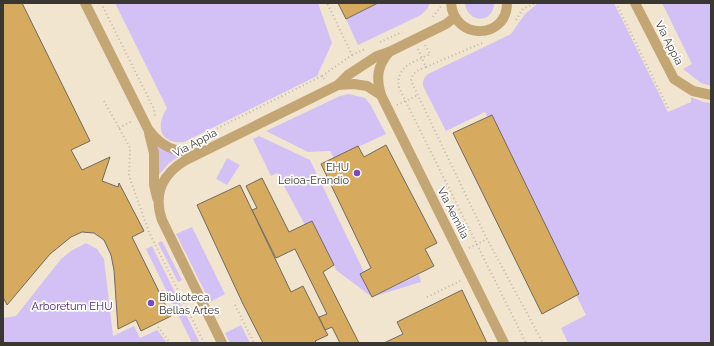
<svg xmlns="http://www.w3.org/2000/svg" width="714" height="346" font-family="Raleway,sans-serif">
<style>
.built{fill:#f2e5d0}
.green{fill:#d3c1f5}
.building{fill:#d7ab5f;stroke:#71695d}
.lines{fill:none;stroke-linecap:round;stroke-linejoin:round}
.path{stroke:#bfb8ac;stroke-width:2;stroke-dasharray:1 3;stroke-linecap:butt}
.street{stroke:#c4a674;stroke-width:10}
.poi-dot{fill:#7d48bf;stroke:#fefefe;stroke-width:1.5}
.labels{text-anchor:middle;dominant-baseline:central;stroke-width:3.5;stroke-linejoin:round;paint-order:stroke}
.street-label{font-size:11px;fill:#3a3631;stroke:#fefefe}
.poi-label{font-size:11px;fill:#3a3631;stroke:#fefefe;text-anchor:end}
.park-label{font-size:11px;fill:#492277;stroke:#fefefe}
</style>
<rect width="100%" height="100%" fill="#f9f0e1"/>
<rect class="built" x="3" y="3" width="708" height="340"/>
<g class="green">
<path d="M115,3H318L332,43L317,76L184,142C160,145 155,126 167,108Z"/>
<path d="M378,3H430L427,9L421,15L358,45L346,19Z"/>
<path d="M465,3H494C494,24 467,24 465,3Z"/>
<path d="M538,3H614L668,112L691,102V97L703,102L711,103V343H568L561,328L586,315L485,112L446,131L423,86C423,81 423,78 428,74L511,34L525,14Z"/>
<path d="M662,3H711V86L701,83L683,69L692,64Z"/>
<path d="M349,94L365,98L370,104L386,134L334,158L330,151L308,152L266,131L340,96Z"/>
<path d="M259,136L310,160L364,272L360,274L372,297L419,275L421,282L372,297L336,270L312,221L305,225L277,173L271,176L253,139Z"/>
<path d="M154,141C163,151 170,153 183,154L169,163L157,177Z"/>
<path d="M227,158L240,165L227,185L216,179Z"/>
<path d="M192,227L225,294L210,302L176,234Z"/>
<path d="M162,241L182,280L178,282L158,243Z"/>
<path d="M86,243L97,249L104,259L113,336L134,326L140,338L157,330L167,343H3V318L16,316L61,259L71,251Z"/>
<path d="M152,246L200,343H192L146,249Z"/>
<path d="M241,325L250,343H230L225,333Z"/>
</g>
<g class="building">
<path d="M3,3H22L90,141L71,150L82,170L110,157L102,181L118,187L119,183L144,231L132,237L171,316L141,331L136,320L118,329L114,270L111,255L104,240L94,233L82,232L71,237L50,254L7,305L3,297Z"/>
<path d="M338,3H378L346,19Z"/>
<path d="M492,115L579,294L542,314L453,133Z"/>
<path d="M386,145L437,243L425,249L434,266L372,297L360,274L371,268L321,164L358,146L364,157Z"/>
<path d="M262,178L289,232L312,221L334,265L323,272L359,343H340L332,327L325,330L319,317L327,314L295,249L276,258L252,210L257,208L246,186Z"/>
<path d="M240,185L291,292L303,286L325,330L328,335L315,341L317,343H263L243,304L197,205Z"/>
<path d="M462,290L487,343H384L403,334L397,322Z"/>
</g>
<g class="lines">
<g class="path">
<path d="M101,3L154,109L155,117"/>
<path d="M616,3L669,110"/>
<path d="M433,17L441,6"/>
<path d="M516,20L523,9L535,3"/>
<path d="M380,42L402,32"/>
<path d="M425,45L430,54C414,62 395,66 399,88L526,343"/>
<path d="M418,49L426,67C419,70 412,72 411,81L487,239L543,343"/>
<path d="M352,55L365,49"/>
<path d="M426,67L482,43"/>
<path d="M322,76L352,55L327,3"/>
<path d="M104,101L130,148L129,176L149,232L204,343"/>
<path d="M397,105L418,95"/>
<path d="M119,128L132,121"/>
<path d="M192,141L322,76L324,79"/>
<path d="M469,248L487,239"/>
<path d="M427,297L460,281"/>
<path d="M235,305L254,343"/>
<path d="M158,327L170,343"/>
</g>
<g class="street">
<path d="M85,3L148,129C162,148 175,152 198,153"/>
<path d="M451,3C454,41 507,40 507,3"/>
<path d="M635,3L674,79L693,91L711,95"/>
<path d="M389,52C377,67 376,77 381,95L504,343"/>
<path d="M338,85L354,84L367,86L381,95"/>
<path d="M149,133L154,153V185L157,198"/>
<path d="M222,343L162,220C153,194 162,174 186,160L338,85L348,75L377,56L389,52L446,24L455,17"/>
</g>
</g>
<g class="poi-dot">
<circle cx="357" cy="173" r="4"/>
<circle cx="151" cy="303" r="4"/>
</g>
<g class="labels">
<g class="street-label">
<text transform="translate(669 43) rotate(63)">Via Appia</text>
<text transform="translate(195 143) rotate(-28)">Via Appia</text>
<text transform="translate(453 213) rotate(63)">Via Aemilia</text>
</g>
<g class="poi-label">
<text x="349" y="167">EHU<tspan x="349" dy="13">Leioa-Erandio</tspan></text>
<text x="159" y="297" text-anchor="start">Biblioteca<tspan x="159" dy="13">Bellas Artes</tspan></text>
</g>
<g class="park-label">
<text x="72" y="306">Arboretum EHU</text>
</g>
</g>
<rect width="714" height="346" fill="none" stroke="#3a3631" stroke-width="8"/>
</svg>
